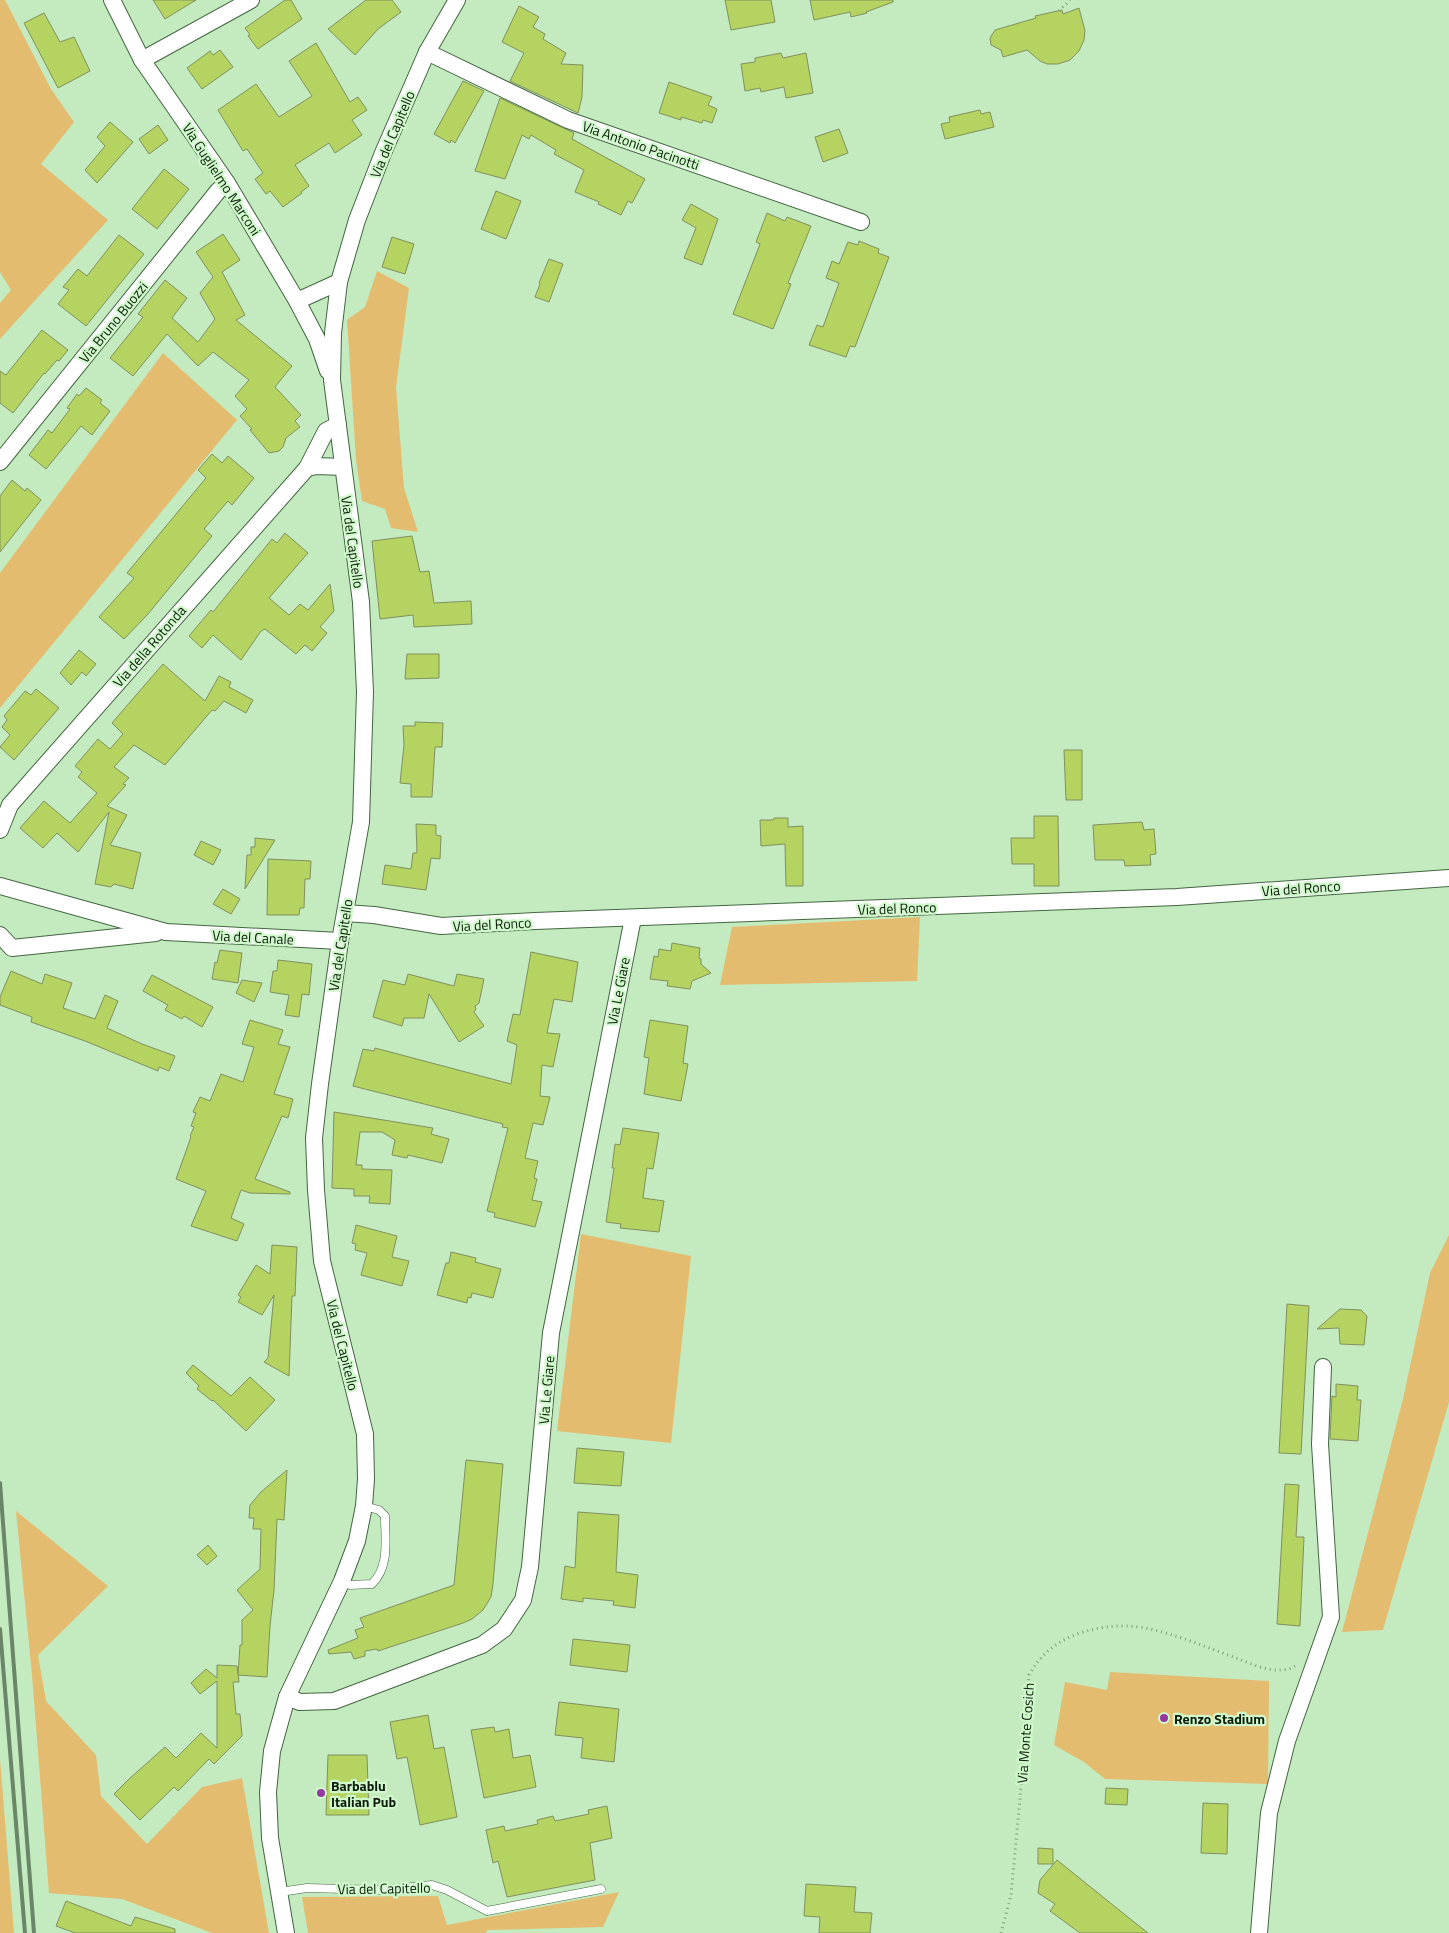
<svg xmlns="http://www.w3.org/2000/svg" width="1449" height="1933" font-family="'Titillium Web',sans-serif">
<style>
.green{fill:#e4bc6f}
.building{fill:#b4d361;stroke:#81905e}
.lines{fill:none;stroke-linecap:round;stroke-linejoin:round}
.service-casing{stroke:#436640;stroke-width:9}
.minor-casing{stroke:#436640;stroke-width:18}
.path{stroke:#7f9d7b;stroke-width:3;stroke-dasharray:1 4;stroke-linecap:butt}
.service{stroke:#fff;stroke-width:8}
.minor{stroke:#fff;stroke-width:16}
.rail{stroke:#6a8567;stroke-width:4}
.poi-dot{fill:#9538a2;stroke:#d0f9cc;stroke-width:2}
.labels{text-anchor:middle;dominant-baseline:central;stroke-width:4.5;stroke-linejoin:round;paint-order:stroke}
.street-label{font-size:14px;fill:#0d1b0b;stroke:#d0f9cc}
.poi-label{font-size:14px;font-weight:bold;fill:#0d1b0b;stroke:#d0f9cc;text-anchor:start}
</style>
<rect width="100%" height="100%" fill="#c3ebbf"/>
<g class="green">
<path d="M0,0H5L51,89L74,122L41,164L108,220L0,339V303L11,290L0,272Z"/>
<path d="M377,271L409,288L396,387L404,488L418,532L391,528L385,509L362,501L356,460L347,320L365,307Z"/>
<path d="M163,353L237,420L0,708V573Z"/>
<path d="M920,917L917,981L720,985L732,927Z"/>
<path d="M581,1234L691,1256L671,1443L557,1431Z"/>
<path d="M1449,1235V1402L1383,1630L1342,1632L1403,1399L1430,1273Z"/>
<path d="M16,1511L108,1586L38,1655L46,1701L96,1755L101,1796L147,1844L202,1787L242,1778L269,1933H212L122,1899L49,1893L32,1675Z"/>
<path d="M1110,1672L1269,1681L1268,1784L1105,1779L1084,1762L1054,1745L1065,1682L1107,1690Z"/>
<path d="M0,1759L14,1933H0Z"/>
<path d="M619,1892L603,1927L487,1930L486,1933H308L302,1897L438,1896L447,1925Z"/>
</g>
<g class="building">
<path d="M153,0H196L165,19Z"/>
<path d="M285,0H291L302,19L258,49L248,36L250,35L245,28Z"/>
<path d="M366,0H392L401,12L378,29L355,55L328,29Z"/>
<path d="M725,0H771L775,22L731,30Z"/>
<path d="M810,0H893V2L866,12L867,13L851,17L850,12L814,20Z"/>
<path d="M519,6L539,17L533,27L545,34L543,39L566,53L561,64L583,65L582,97L578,113L510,81L524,53L502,42Z"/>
<path d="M1079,8L1085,31L1084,40L1079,51L1070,60L1058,64H1047L1040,61L1027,50L1003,57L1001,50L991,45L990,38L995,30L1036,18L1035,16L1062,10L1063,14Z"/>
<path d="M44,13L60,42L74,37L90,71L58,88L24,23Z"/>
<path d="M316,43L350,102L358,97L367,110L352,120L362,135L335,153L329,143L295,165L309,186L301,192L302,193L283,207L270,191L266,194L255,179L263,173L247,149L243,151L218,110L256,84L279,117L312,96L289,61Z"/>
<path d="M220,50L233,67L202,89L187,68L210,51L213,55Z"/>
<path d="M781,53L783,58L806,53L813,93L786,98L784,87L761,92L760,88L745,91L741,64L755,62V58Z"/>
<path d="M463,81L484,91L455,143L451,140L450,143L434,134Z"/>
<path d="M669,82L712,97L708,105L717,109L712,123L703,120L702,123L681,117V120L659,113Z"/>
<path d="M500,98L574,133L572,139L645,179L632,203L628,201L621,215L598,204L599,202L575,192L584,170L554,154L556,150L531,135L529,139L522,135L505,179L475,171Z"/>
<path d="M980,110L981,114L990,112L994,127L945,139L941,124L950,122L949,117Z"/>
<path d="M110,122L133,142L97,183L85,170L105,146L97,137Z"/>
<path d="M158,125L168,140L149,154L139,139Z"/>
<path d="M839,129L848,153L823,162L815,137Z"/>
<path d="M164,169L189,189L157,229L132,209Z"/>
<path d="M496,191L521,201L506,239L481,229Z"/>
<path d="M691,204L718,219L702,265L684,258L696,228L682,220Z"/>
<path d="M767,213L785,221L787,217L811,226L788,283L791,284L773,329L733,314L760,244L756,242Z"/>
<path d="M223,234L240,260L222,272L245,315L236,320L292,366L275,387L301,415L295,421L300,427L286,438L283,447L279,451L269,453L250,430L252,429L240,416L247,409L235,396L249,380L213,352L198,366L167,334L133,376L110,358L143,317L138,314L165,280L187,298L172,318L198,342L215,319L200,293L213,277L196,252Z"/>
<path d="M119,235L144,254L86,326L58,304L69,290L63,287L78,269L87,276Z"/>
<path d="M392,237L414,244L405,274L382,267Z"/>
<path d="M859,241L879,249L878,253L889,257L855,347L850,346L846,357L809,345L817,325L823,327L839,283L826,278L832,261L839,264L848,242L858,245Z"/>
<path d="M549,259L563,264L549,302L535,297L540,284L539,283Z"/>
<path d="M42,330L68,350L59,361L57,360L45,374L44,373L13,413L0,403V371L6,375Z"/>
<path d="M86,388L102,400L100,403L110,411L92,435L81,426L46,469L29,455L48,430L52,433L70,409L67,408L77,394L79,396Z"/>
<path d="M212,454L222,463L228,456L254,478L232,505L228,501L204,529L212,536L148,614L124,639L99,617L134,578L127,573L206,478L198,470Z"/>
<path d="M12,480L25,491L27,488L41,500L0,552V496Z"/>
<path d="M285,533L308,553L269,598L289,615L300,604L308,610L330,584L334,611L320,627L327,633L312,651L305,645L296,654L265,629L261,631L241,660L213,635L202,648L189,636L211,610L213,612L272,539L277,543Z"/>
<path d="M412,536L420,572L429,571L434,603L471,601L472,624L414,627L413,615L380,619L372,541Z"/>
<path d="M79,650L96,664L86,676L82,672L71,685L60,673Z"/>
<path d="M407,654H439V678L405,679Z"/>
<path d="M163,664L205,701L219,676L231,682L229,687L253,700L246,713L224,701L215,711L212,710L165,765L134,745L114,767L129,778L123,784L126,785L107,806L127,815L110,845L141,853L133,889L114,884L111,887L95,884L109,812L78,852L57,833L43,848L20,828L44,801L70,823L97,793L78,777L82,772L75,766L98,739L110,749L123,734L112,723Z"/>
<path d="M36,689L59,708L14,760L0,747L10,735L2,727L7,720L4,716L25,691L31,695Z"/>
<path d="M415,722L443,723L442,747H435L432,797H411V784L400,783L404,745L403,726H415Z"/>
<path d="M1064,750H1082V800H1066Z"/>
<path d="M1034,816H1058L1059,886H1034V864H1012L1011,838H1034Z"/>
<path d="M774,818H788V827L803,826V886H786L785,844L761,846L760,820H773Z"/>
<path d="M1142,822L1144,830L1154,829L1156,854L1150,855L1151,865L1125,866L1124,860H1095L1093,825Z"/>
<path d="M416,824L436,825V835L441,836L440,859L431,858L426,890L382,884L385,865L411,869L413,853H417Z"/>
<path d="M255,838L275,840L245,889L247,855H251V847H255Z"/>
<path d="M201,841L221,850L213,865L194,855Z"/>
<path d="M268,859L311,861L310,879H305L304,908H300L299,915H267Z"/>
<path d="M223,889L240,899L231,914L213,904Z"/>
<path d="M672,943L700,948L699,958L701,959V964L711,973L692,981L690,989L667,986L668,981L650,979L654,956L658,957L659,949L671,951Z"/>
<path d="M220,950L242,953L238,983L212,979L215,962L217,963Z"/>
<path d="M531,952L578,962L572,1002L554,999L547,1033L560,1034L553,1067L542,1065L540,1096L550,1097L543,1125L533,1123L525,1158L538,1161L534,1178L537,1179L532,1200L542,1202L535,1227L494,1217L495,1213L487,1211L508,1128L502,1127L503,1124L353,1086L363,1049L374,1051L375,1048L511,1084L517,1045L507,1041L513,1014L520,1015Z"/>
<path d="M278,960L312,964L309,995L302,994L299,1017L285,1015L289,995L270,992L273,971H277Z"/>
<path d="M11,971L42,984L45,974L72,983L63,1008L95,1019L105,995L118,1001L107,1028L142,1044L175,1056L169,1071L159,1067L158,1071L85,1041L31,1022L32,1017L0,1005V997Z"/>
<path d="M408,974L454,986L457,974L484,979L479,1003L475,1006L476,1009L474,1012L484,1026L459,1042L429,994L424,1018H404L402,1026L373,1017L383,980L405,985Z"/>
<path d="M152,975L213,1007L202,1027L184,1016L182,1019L165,1010L168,1005L143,991Z"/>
<path d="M242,980L262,983L254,1002L236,993Z"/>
<path d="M250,1020L283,1030L278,1044L290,1047L274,1094L293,1099L288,1118L282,1116L255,1179L290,1192V1194L250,1193L241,1190L231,1218L244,1224L237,1241L191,1226L206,1191L176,1179L191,1137L190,1136L194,1127L191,1126L196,1113L193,1112L200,1097L210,1101L221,1074L243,1082L254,1047L242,1044Z"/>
<path d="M650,1020L688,1026L683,1063L688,1064L681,1101L644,1094L649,1058L644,1057Z"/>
<path d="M334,1112L433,1128L431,1134L449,1139L442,1163L408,1155L407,1158L392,1155L395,1140L382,1132H360L356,1165H362V1169L392,1170L390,1204L369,1203L370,1196H354V1189L332,1188Z"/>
<path d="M623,1128L659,1133L653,1169L647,1168L643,1198L664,1201L659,1232L620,1228L621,1224L606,1222L614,1168H612L615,1144L620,1145Z"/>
<path d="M356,1225L397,1236L392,1257L409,1261L402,1286L361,1275L367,1253L355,1250L356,1244L352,1243Z"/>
<path d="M272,1245L297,1247L295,1296H292L289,1376L264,1362L268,1358L274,1295L262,1315L238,1302L241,1297L238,1295L256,1265L270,1274Z"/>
<path d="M451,1252L476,1258L475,1262L501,1269L493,1298L472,1293L471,1298L468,1297L467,1303L437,1295L446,1263H449Z"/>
<path d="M1287,1304L1309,1306L1301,1454L1279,1453Z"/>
<path d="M1340,1309L1361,1310L1367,1316L1364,1345L1340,1344L1339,1328L1317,1329Z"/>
<path d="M193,1365L231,1396L250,1377L275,1400L246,1431L213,1400L212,1401L197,1389L199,1386L186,1373Z"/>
<path d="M1336,1384L1358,1386L1357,1400H1361L1358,1441L1330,1439L1332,1396L1336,1397Z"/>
<path d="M577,1448L624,1452L621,1486L574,1483Z"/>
<path d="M466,1460L503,1464L493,1584L491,1597L483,1610L472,1619L463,1623L378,1651L377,1649L365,1651V1656L354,1659L351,1652L329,1654L328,1650L358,1638L355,1630L364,1627L360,1618L454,1585Z"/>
<path d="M287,1470L284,1520L277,1519L274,1590L270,1626L267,1677L238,1675L240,1645H242V1620L253,1610L237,1590L260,1569L261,1529H253L254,1518H249L250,1505L261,1492Z"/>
<path d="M1285,1484L1299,1485L1296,1537H1304L1300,1626L1277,1624Z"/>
<path d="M578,1512L619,1515L616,1572L638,1575L635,1608L613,1605L614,1601L583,1598V1602L561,1599L565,1566L575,1568Z"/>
<path d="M208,1545L217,1556L207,1565L197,1555Z"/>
<path d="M573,1639L630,1645L627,1672L570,1665Z"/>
<path d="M217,1665L237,1666L239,1682H233L236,1714H240L242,1736L214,1764L209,1759L178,1791L174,1787L140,1820L114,1794L129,1779L165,1747L176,1758L201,1733L217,1748V1681L200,1694L191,1683L206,1669L217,1678Z"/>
<path d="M559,1702L619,1709L614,1762L581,1758L583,1738L555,1735Z"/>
<path d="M428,1715L434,1749L444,1747L457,1817L420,1825L407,1757L397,1759L390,1722Z"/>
<path d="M494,1727L495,1732L509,1729L513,1758L530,1755L536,1787L484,1798L471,1730Z"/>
<path d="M328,1755H367L369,1815H326Z"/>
<path d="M1106,1788L1128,1789L1127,1805L1105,1804Z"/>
<path d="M1203,1803L1228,1804L1227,1854L1201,1853Z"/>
<path d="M607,1806L612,1838L590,1843L595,1880L507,1897L498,1861L493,1863L486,1830L504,1826L505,1831L538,1824L537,1820L553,1816L555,1821L589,1814L588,1810Z"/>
<path d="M1038,1848L1053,1849V1864H1038Z"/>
<path d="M1057,1860L1129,1918L1148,1933H1080L1050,1911L1055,1904L1038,1893L1040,1880Z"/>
<path d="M806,1884L856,1887L854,1912L872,1913L870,1933H819L820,1917L804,1916Z"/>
<path d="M66,1901L131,1926L135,1917L175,1929V1933H75L56,1926Z"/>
</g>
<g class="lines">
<g class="service-casing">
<g id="service">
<path d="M342,1581L350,1585L372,1584C390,1566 385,1540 385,1516L379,1510L364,1506"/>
<path d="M280,1892L307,1888L383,1890L432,1885L447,1890L487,1911L601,1889"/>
</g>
</g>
<g class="minor-casing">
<g id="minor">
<path d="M112,0L142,60L227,183L297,301L317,339L328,371"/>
<path d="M427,52L568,120L861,222"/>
<path d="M142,60L251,0"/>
<path d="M297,301L339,282"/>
<path d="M0,462L218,191L227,183"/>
<path d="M307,468L317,466L343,467"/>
<path d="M0,830L10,805L307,468L326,431L338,425"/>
<path d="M0,886L166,932L340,941"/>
<path d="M345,913L374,915L441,926L535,921L1177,897L1449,878"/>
<path d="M0,935L12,948L156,933"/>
<path d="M287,1697L300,1702L334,1701L482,1645L504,1629L523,1600L530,1567L551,1333L633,918"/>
<path d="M286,1933L270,1838L268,1792L272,1751L287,1697L342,1581L357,1541L364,1506L366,1479L365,1434L322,1261L316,1190L314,1138L320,1084L340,941L361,822L365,692L361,602L332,380L333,333L339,282L357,220L383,153L427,52L457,0"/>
<path d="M1259,1933L1269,1813L1287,1741L1331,1617L1320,1444L1323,1367"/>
</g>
</g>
<g class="path">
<path d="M1059,11L1070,0"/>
<path d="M1001,1933L1011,1895L1020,1799L1029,1675C1040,1655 1056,1642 1077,1634C1101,1626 1121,1624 1145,1628C1176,1634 1206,1647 1236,1658C1250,1663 1266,1671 1280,1670C1285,1670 1291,1669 1295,1666"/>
</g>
<use href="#service" class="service"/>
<use href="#minor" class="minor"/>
<g class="rail">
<path d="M0,1483L34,1933"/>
<path d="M0,1629L25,1933"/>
</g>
</g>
<g class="poi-dot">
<circle cx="1164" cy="1718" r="5"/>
<circle cx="321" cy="1793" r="5"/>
</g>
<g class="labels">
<g class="street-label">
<text transform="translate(392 134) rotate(-67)">Via del Capitello</text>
<text transform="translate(641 145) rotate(19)">Via Antonio Pacinotti</text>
<text transform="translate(222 179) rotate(57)">Via Guglielmo Marconi</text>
<text transform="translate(113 322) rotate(-51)">Via Bruno Buozzi</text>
<text transform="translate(353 542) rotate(82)">Via del Capitello</text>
<text transform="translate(149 646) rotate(-49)">Via della Rotonda</text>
<text transform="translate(1301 888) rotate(-4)">Via del Ronco</text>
<text transform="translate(897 908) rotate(-2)">Via del Ronco</text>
<text transform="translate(492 924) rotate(-3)">Via del Ronco</text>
<text transform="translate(253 937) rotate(3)">Via del Canale</text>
<text transform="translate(340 945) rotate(-81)">Via del Capitello</text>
<text transform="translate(618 991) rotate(-79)">Via Le Giare</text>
<text transform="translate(343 1345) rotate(76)">Via del Capitello</text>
<text transform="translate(546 1390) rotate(-85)">Via Le Giare</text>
<text transform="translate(1025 1733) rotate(-86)">Via Monte Cosich</text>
<text transform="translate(384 1888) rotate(-1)">Via del Capitello</text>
</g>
<g class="poi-label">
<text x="1174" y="1718">Renzo Stadium</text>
<text x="331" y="1785">Barbablu<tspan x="331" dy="16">Italian Pub</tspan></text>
</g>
</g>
</svg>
